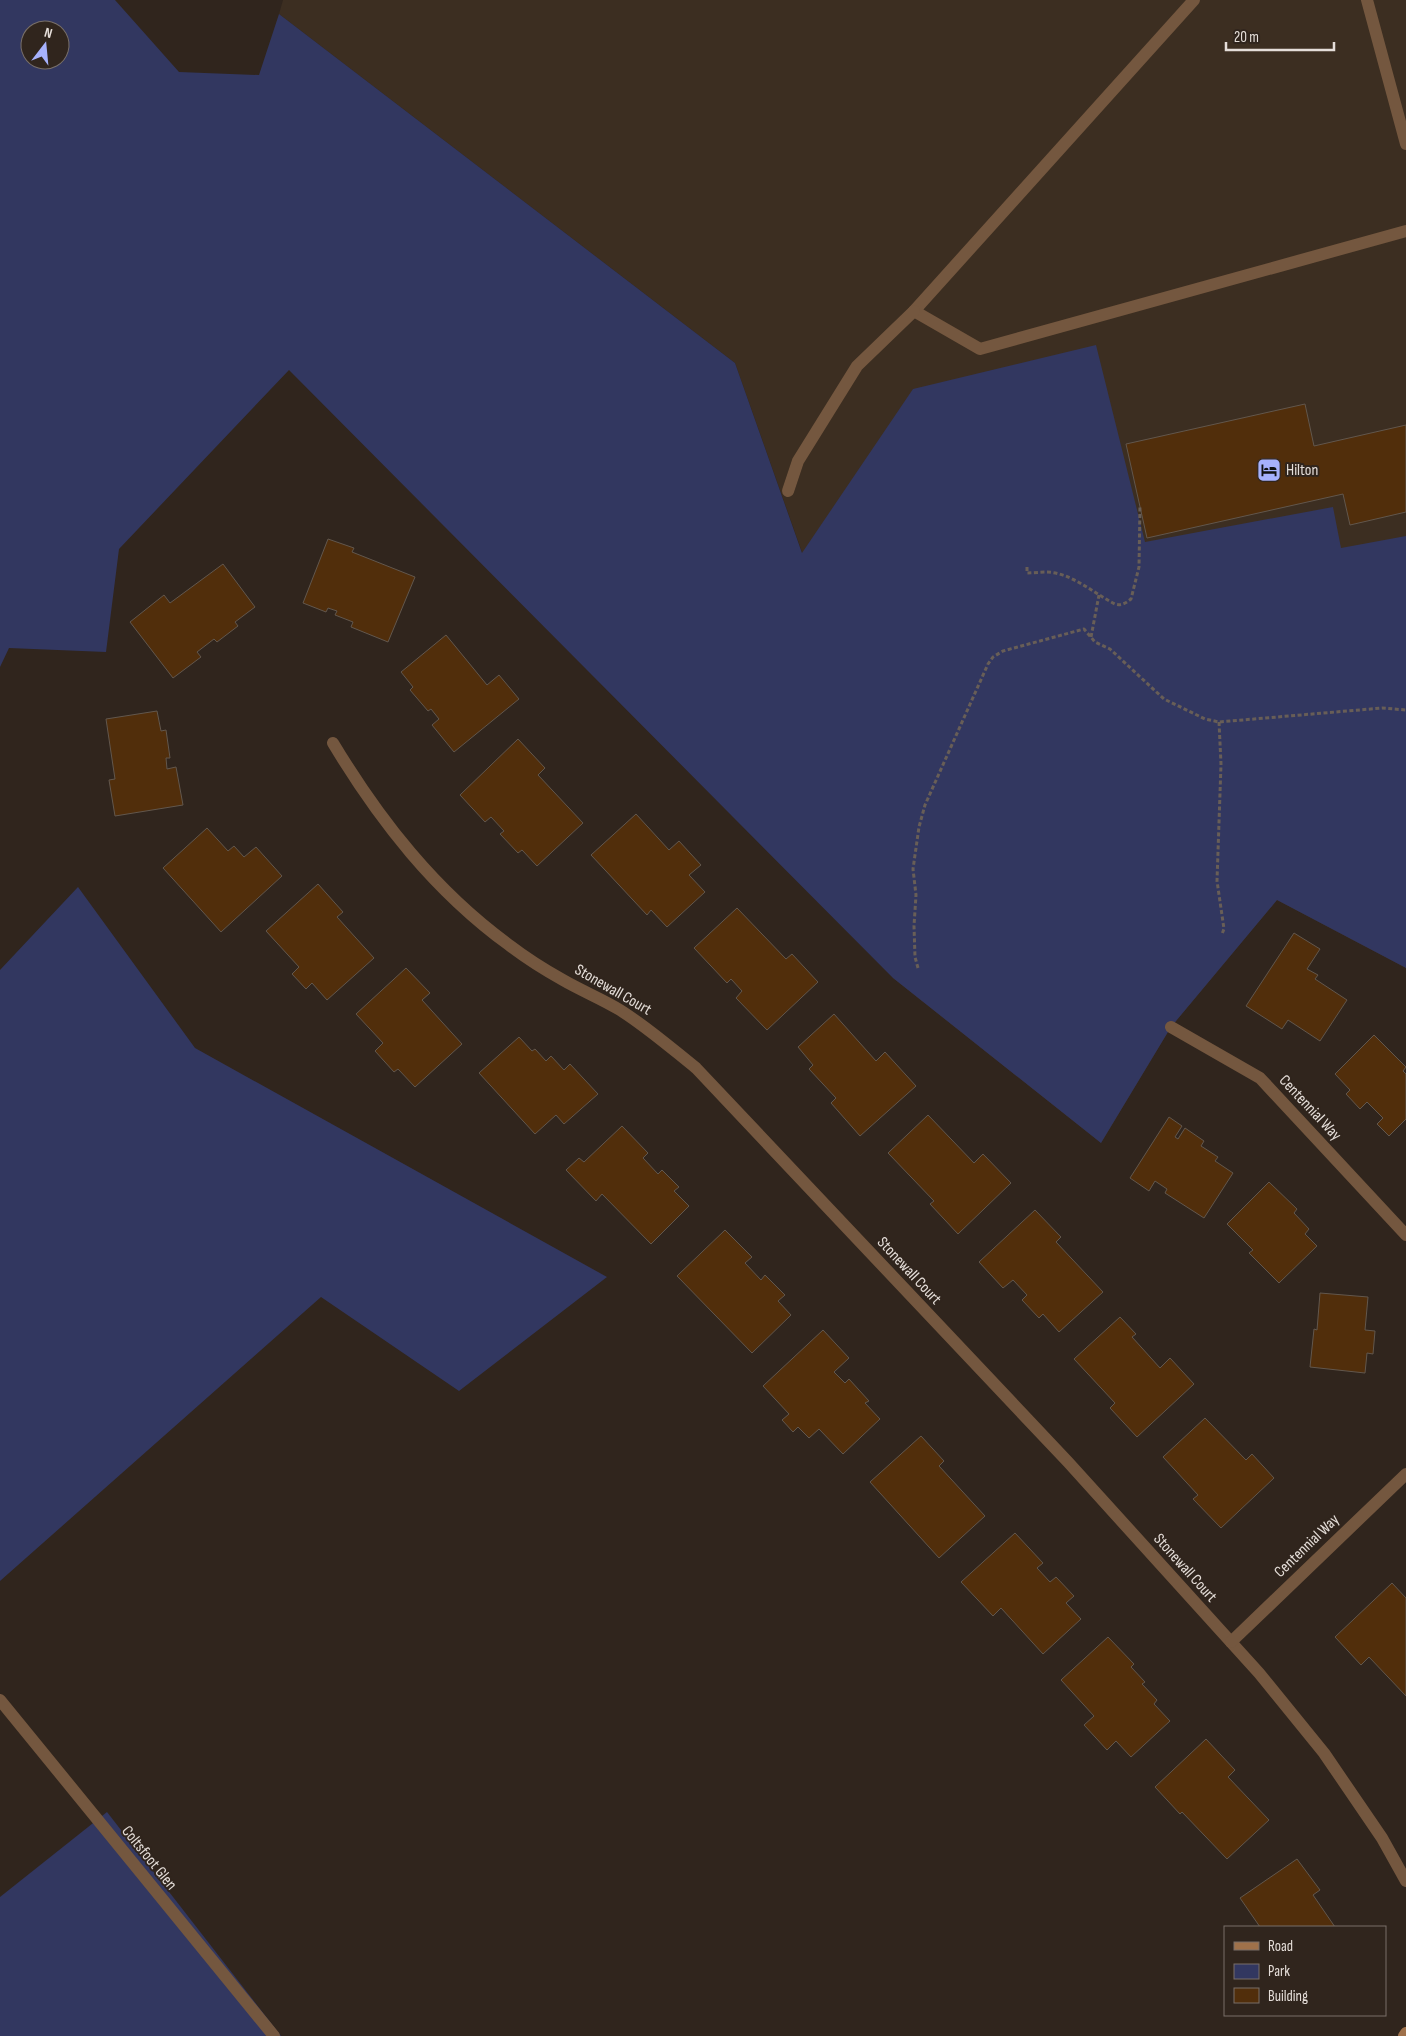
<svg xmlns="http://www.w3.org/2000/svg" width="1406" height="2036" font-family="'Sofia Sans Condensed',sans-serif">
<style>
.built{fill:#3c2e21}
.green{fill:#323760;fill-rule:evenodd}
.building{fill:#512e0b;stroke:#62574d}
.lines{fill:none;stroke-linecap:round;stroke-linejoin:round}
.path{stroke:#685e57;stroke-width:3;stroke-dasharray:4 2.5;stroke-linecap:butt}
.lane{stroke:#74573f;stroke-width:12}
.street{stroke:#74573f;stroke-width:12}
.secondary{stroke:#9f714a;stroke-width:12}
.labels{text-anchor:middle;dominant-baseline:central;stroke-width:4;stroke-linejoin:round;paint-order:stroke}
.poi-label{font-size:16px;fill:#e5ded9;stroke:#30251d;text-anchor:start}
.street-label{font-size:16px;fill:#e5ded9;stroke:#30251d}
</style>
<rect width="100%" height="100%" fill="#30251d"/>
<path class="built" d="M283,0H1406V968L1277,900L1171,1027L1101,1143L893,978L899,826L735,363L279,14Z"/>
<g class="green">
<path d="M0,0H115L179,72L259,75L279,14L735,363L802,553L913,389L1096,345L1145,542L1333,507L1341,548L1406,536V968L1277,900L1171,1027L1101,1143L893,978L289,370L119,549L106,652L9,648L0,667ZM30,30H60V60H30Z"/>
<path d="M78,887L195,1048L607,1277L459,1391L321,1297L0,1581V970Z"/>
<path d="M107,1812L281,2036H0V1897Z"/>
</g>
<g class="building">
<path d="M1305,404L1314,446L1406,425V512L1350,525L1343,494L1147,538L1126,444Z"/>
<path d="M328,539L354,548L352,552L415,577L388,642L351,627L353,622L335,615L337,611L328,608L326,612L303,603Z"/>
<path d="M223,564L255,607L235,622L238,626L217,642L214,639L197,652L201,657L173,678L130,622L164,595L170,603Z"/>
<path d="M446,635L487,685L499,675L519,699L454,752L432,725L439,719L431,709L428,711L410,690L413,687L401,672Z"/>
<path d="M157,711L161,731L166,730L170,758H166L167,769L176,767L183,805L115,816L109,780L115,779L106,719Z"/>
<path d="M518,739L545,768L538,775L583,823L537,866L522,850L518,853L500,834L504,831L491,817L485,822L460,795Z"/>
<path d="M636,814L669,850L679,841L701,865L689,875L705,892L667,927L651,910L647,915L591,855Z"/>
<path d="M207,828L228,851L234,846L244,857L256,847L282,876L221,932L163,868Z"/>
<path d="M318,884L343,912L337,917L374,958L327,1000L312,983L306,989L292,974L299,967L266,931Z"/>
<path d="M737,908L786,959L792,954L818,982L767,1030L736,998L742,991L731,979L727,983L694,948Z"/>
<path d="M1294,933L1320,949L1307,969L1318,975L1315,979L1347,1000L1320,1041L1288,1020L1282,1029L1246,1006Z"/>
<path d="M406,968L430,993L422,1000L462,1044L415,1087L398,1069L394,1072L375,1051L383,1043L356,1014Z"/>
<path d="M834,1014L876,1061L885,1052L916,1086L860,1136L831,1103L836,1098L809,1069L813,1065L798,1047Z"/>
<path d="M1374,1035L1406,1067L1403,1071L1406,1074V1119L1389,1136L1377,1124L1383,1118L1367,1102L1360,1109L1346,1094L1350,1090L1335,1074Z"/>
<path d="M519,1037L532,1051L535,1049L546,1061L551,1056L564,1070L570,1064L598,1094L564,1124L556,1115L535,1134L479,1073Z"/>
<path d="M928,1115L974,1163L983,1154L1011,1183L958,1234L930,1204L934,1201L888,1153Z"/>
<path d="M1169,1117L1182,1126L1175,1137L1178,1139L1185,1128L1204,1141L1201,1146L1218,1157L1215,1161L1233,1173L1204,1218L1165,1193L1167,1189L1155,1181L1149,1191L1130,1178Z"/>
<path d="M622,1126L648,1153L643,1158L658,1174L662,1170L679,1187L674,1191L689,1206L651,1244L602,1194L596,1201L566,1170L579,1158L584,1162Z"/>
<path d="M1269,1182L1297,1209L1294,1213L1309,1229L1305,1234L1317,1246L1279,1283L1249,1253L1253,1250L1227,1224Z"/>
<path d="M1035,1210L1061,1237L1056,1242L1103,1292L1059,1332L1043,1314L1039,1318L1022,1300L1027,1295L1013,1280L1003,1288L979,1262Z"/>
<path d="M725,1230L752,1257L745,1263L761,1280L765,1275L785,1295L778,1301L791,1315L752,1353L677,1276Z"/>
<path d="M1320,1293L1368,1297L1365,1330L1375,1331L1373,1354L1367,1353L1365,1373L1310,1367L1314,1329L1317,1330Z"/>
<path d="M1120,1317L1136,1334L1132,1337L1160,1368L1170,1358L1194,1384L1137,1437L1110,1408L1115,1403L1074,1359Z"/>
<path d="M823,1330L849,1358L834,1372L845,1383L849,1379L869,1401L865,1403L880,1419L843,1454L819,1429L809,1438L798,1427L793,1432L782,1420L789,1414L763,1386Z"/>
<path d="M1205,1418L1246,1460L1252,1454L1274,1478L1221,1528L1193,1499L1198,1495L1163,1457Z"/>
<path d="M921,1436L944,1461L939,1466L985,1516L939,1558L870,1482Z"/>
<path d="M1015,1533L1043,1563L1037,1568L1050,1582L1056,1577L1074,1596L1066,1603L1081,1619L1043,1654L1001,1608L993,1616L961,1582Z"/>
<path d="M1392,1583L1406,1598V1696L1369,1657L1361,1665L1335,1637Z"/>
<path d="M1108,1637L1134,1664L1131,1667L1145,1682L1142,1684L1157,1700L1154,1704L1170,1721L1131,1757L1116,1741L1107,1750L1084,1725L1094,1716L1061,1680Z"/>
<path d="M1206,1739L1235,1770L1228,1777L1269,1820L1227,1859L1182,1812L1180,1814L1155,1787Z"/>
<path d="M1297,1859L1320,1890L1313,1895L1335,1927H1260L1240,1898Z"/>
</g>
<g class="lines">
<g class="path">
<path d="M1027,567V573C1033,573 1040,572 1047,572C1072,573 1093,593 1115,604C1121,606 1126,603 1131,599L1139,567L1140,505"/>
<path d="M1091,637L1099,595"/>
<path d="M1219,722L1221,764L1217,881L1224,929L1222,934"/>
<path d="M918,968L915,957L914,926L916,895L913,869L919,827L925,805L988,664L993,657L1003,651L1084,629L1095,642L1110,649L1164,699L1205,719L1219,722L1382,708L1406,710"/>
</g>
<g class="lane">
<path d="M1194,0L914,311L980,349L1406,231"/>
<path d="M1367,0L1406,144"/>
<path d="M788,491L798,461L857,366L914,311"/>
</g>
<g class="street">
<path d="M333,743C380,821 435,891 509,945C526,958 545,970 563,980C582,991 602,999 620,1010C647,1027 671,1048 696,1068L1068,1462L1259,1673L1324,1753L1382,1838L1406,1881"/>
<path d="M1171,1027L1260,1078L1406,1235"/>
<path d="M1231,1642L1406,1474"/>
<path d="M0,1700L274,2036"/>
</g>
<path class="secondary" d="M1404,2036L1406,2033"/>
</g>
<defs>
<g id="hotel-square" transform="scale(1.25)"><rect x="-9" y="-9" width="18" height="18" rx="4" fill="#a6b1fc" stroke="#30251d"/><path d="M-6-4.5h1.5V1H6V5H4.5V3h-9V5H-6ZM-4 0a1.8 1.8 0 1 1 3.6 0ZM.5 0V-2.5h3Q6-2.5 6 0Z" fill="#111"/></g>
</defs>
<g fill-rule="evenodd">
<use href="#hotel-square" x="1269" y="470"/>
</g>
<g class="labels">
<g class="poi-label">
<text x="1286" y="470">Hilton</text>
</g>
<g class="street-label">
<text transform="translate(613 990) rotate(30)">Stonewall Court</text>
<text transform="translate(1310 1108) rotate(47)">Centennial Way</text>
<text transform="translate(909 1271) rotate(47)">Stonewall Court</text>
<text transform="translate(1307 1546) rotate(-44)">Centennial Way</text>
<text transform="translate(1185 1568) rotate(48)">Stonewall Court</text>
<text transform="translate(149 1858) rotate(51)">Coltsfoot Glen</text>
</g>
</g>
<rect x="1224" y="1926" width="162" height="90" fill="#30251d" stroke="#786f68"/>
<rect x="1234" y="1942" width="25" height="8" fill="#9f714a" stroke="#786f68"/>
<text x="1268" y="1951" font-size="15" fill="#e5ded9">Road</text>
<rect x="1234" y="1964" width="25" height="15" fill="#323760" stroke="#786f68"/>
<text x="1268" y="1976" font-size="15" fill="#e5ded9">Park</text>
<rect x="1234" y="1988" width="25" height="15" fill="#512e0b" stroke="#786f68"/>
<text x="1268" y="2001" font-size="15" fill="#e5ded9">Building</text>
<g transform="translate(45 45) rotate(16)"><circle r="24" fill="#30251d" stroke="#786f68"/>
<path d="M0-4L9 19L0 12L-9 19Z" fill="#a6b1fc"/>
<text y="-8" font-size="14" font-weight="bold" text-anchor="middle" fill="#e5ded9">N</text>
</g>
<path d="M1226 42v8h108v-8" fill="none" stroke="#e5ded9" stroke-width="2.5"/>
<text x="1234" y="42" font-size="15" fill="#e5ded9" stroke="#30251d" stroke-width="4" paint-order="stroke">20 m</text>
</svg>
